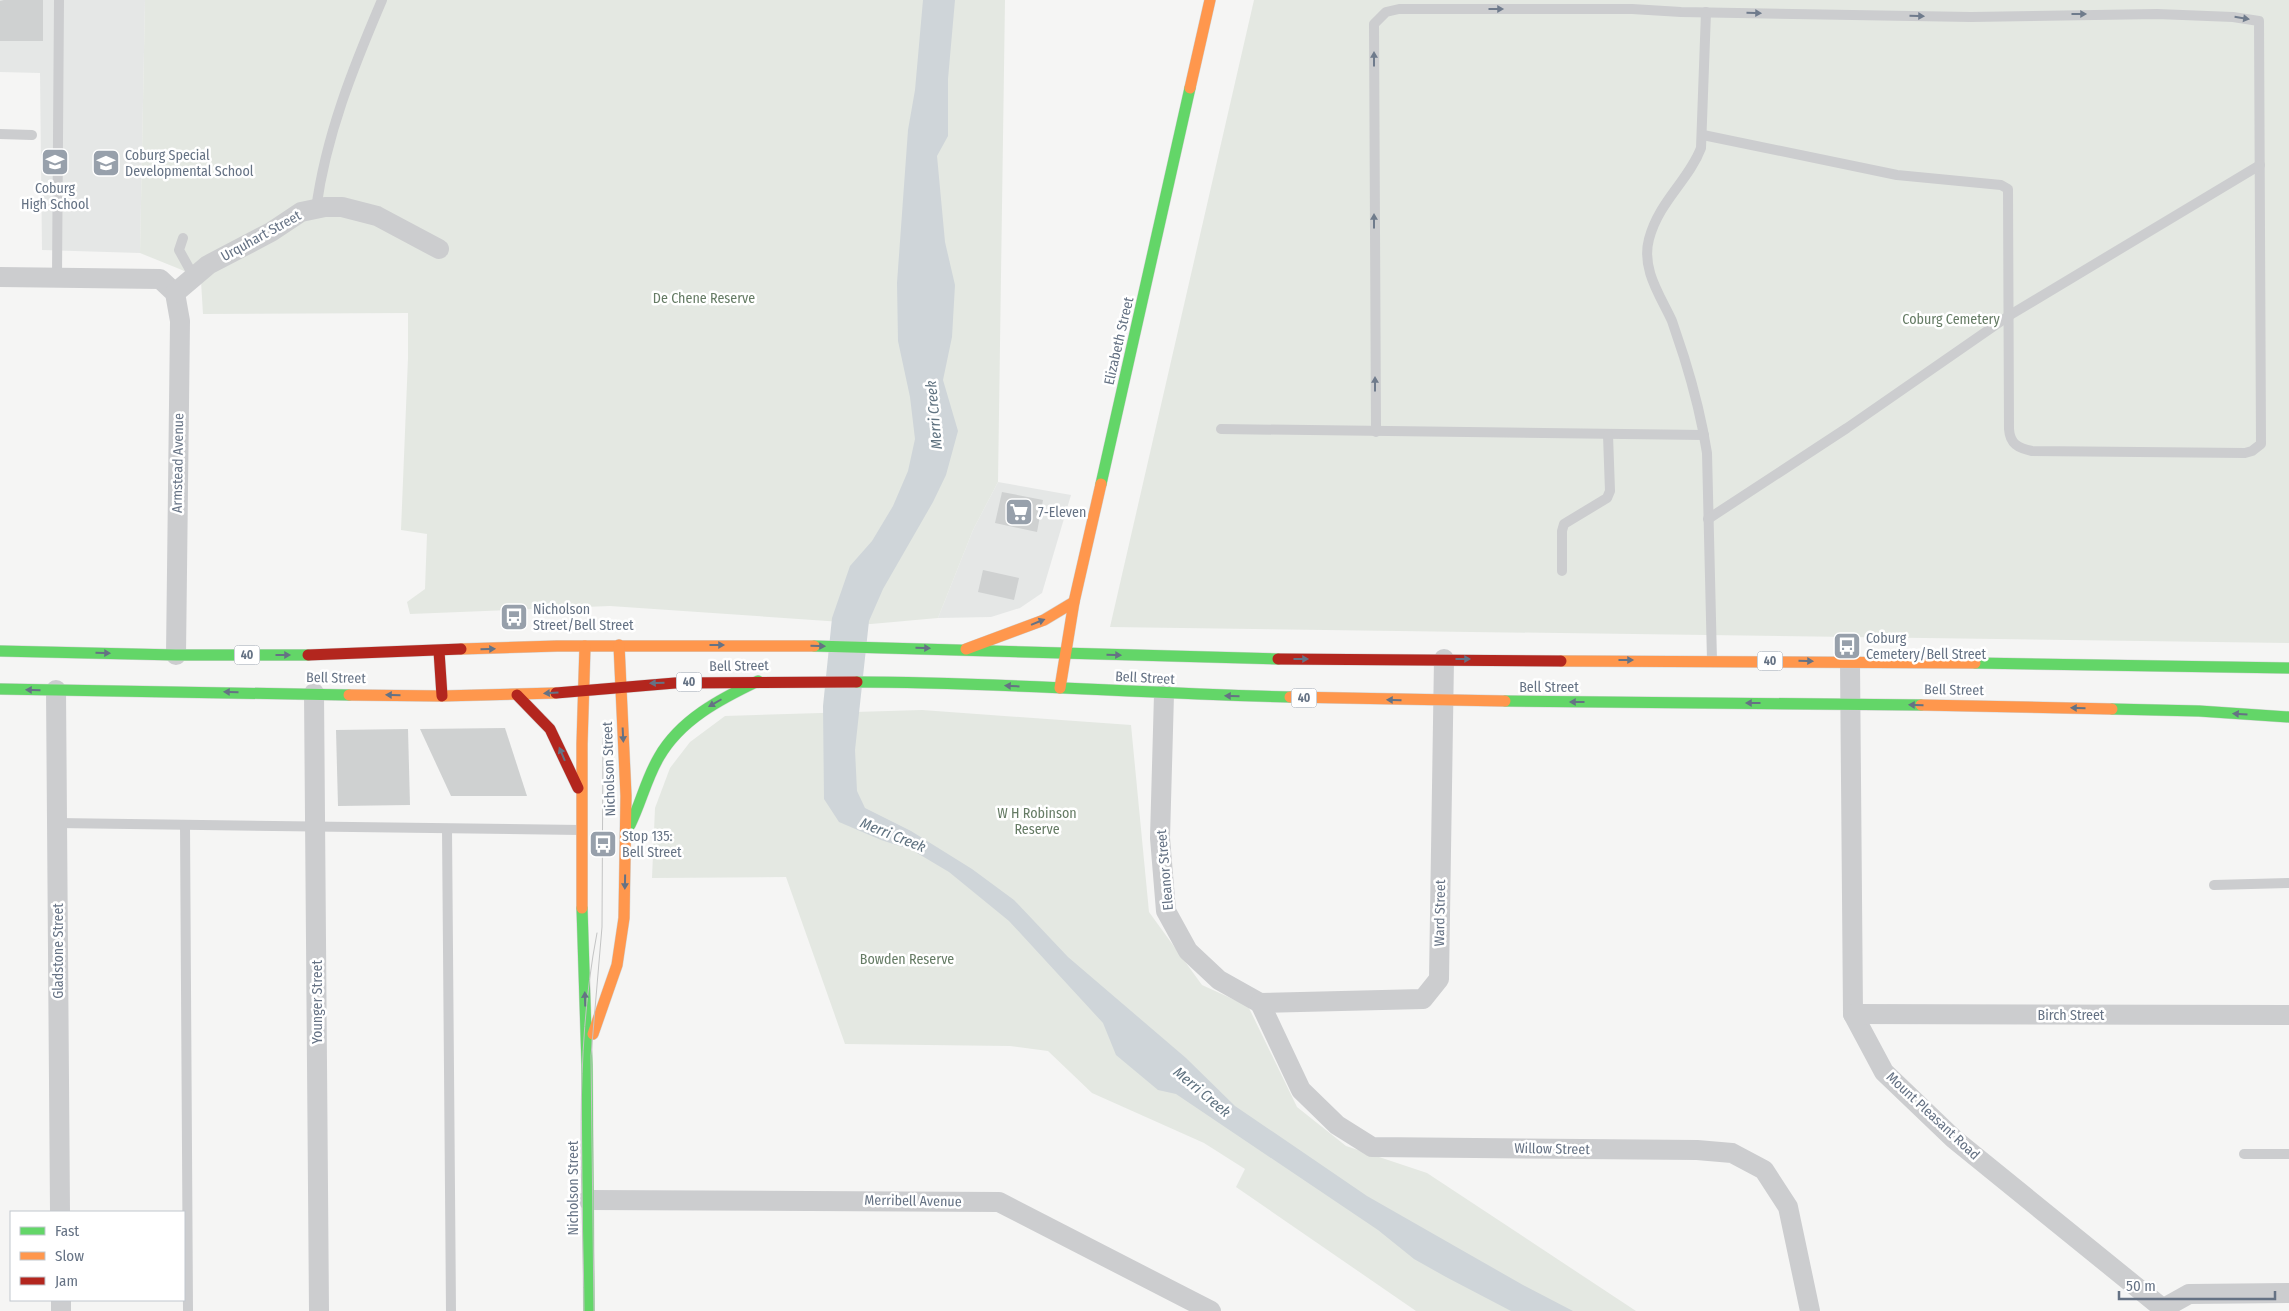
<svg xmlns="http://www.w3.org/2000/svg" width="2289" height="1311" font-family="'Fira Sans Condensed',sans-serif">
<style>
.built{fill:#e5e7e6}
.green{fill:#e4e8e2}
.water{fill:#cfd5d9}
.building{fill:#cfd1d1}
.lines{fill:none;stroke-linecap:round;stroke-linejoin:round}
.fast-casing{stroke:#d2d3d3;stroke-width:12}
.slow-casing{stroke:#d2d3d3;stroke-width:12}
.jam-casing{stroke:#d2d3d3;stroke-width:12}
.lane{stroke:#cccdcf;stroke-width:10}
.street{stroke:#cccdcf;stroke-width:20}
.fast{stroke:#63d668;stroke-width:11}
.slow{stroke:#ff974d;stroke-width:11}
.jam{stroke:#b3261e;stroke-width:11}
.tram{stroke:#c3c4c4;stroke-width:1}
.oneway{fill:#6f7b8c}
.oneway2{fill:#657284}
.labels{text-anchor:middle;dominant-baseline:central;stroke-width:5;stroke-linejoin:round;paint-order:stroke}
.shield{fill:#fff;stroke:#939ca9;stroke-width:1}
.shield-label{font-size:12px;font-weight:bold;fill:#657284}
.poi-label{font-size:14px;fill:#657284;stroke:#fff;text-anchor:start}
.street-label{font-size:14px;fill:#657284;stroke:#fff}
.park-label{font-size:14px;fill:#657b64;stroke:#fff}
.water-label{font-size:15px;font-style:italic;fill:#607381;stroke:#fff}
</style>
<rect width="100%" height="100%" fill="#f5f5f4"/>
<g class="built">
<path d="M0,0H145L140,253L42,250L40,73L0,72Z"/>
<path d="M998,482L1071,495L1042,593L1020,608L991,617L938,618L973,530Z"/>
</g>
<g class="green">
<path d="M145,0H1005L998,482L973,530L938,618L871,624L610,606L410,614L407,602L425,589L427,534L401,530L408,358V313L203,314L201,281L182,270L140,253Z"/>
<path d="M1254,0H2289V643L1110,627Z"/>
<path d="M922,710L1131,725L1149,912L1202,985L1248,1006L1297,1107L1346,1146L1427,1173L1636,1311H1416L1236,1187L1245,1169L1204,1143L1092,1093L1048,1051L1010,1046L845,1044L786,877L652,878L655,808L670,768L690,742L725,716Z"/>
</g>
<path class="water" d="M923,0H955L948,79V136L937,156L945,242L955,285L952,337L943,380L958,431L946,475L933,502L883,589L869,621L855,750L857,791L865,808L911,831L972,869L1014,900L1068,957L1186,1058L1235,1106L1367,1196L1523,1285L1573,1311H1511L1446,1277L1414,1259L1378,1230L1176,1094L1158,1090L1116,1055L1103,1023L1009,921L949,872L912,850L881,840L839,822L824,799L823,706L832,618L850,566L872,541L893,506L908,471L915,439L910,397L898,341L897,283L908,130L915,90Z"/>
<g class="building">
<path d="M4,0H43V41H0V1Z"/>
<path d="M1002,492L1043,500L1037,532L995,523Z"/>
<path d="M983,570L1019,578L1014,600L978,592Z"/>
<path d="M505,728L527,796H451L420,729Z"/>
<path d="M408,729L410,805L338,806L336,730Z"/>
</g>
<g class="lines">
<g class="fast-casing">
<g id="fast">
<path d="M1101,484L1190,88"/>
<path d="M814,646L1278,659"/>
<path d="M0,651L176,655H308"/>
<path d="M1975,663L2289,668"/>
<path d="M857,682C1001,682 1145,694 1290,697"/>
<path d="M0,689L349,695"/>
<path d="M1505,701L1921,705"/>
<path d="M2112,709L2199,711L2289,717"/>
<path d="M630,825C641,803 646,779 659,757C680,720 720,699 758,681"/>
<path d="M582,908L587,1065L589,1311"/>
</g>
</g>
<g class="slow-casing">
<g id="slow">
<path d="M1190,88L1210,0"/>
<path d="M461,649L557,646H814"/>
<path d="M966,649L1044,620L1074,602"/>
<path d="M1561,661L1975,663"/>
<path d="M1060,688L1074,602L1101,484"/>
<path d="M349,695L442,696L556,693"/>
<path d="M1290,697L1505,701"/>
<path d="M1921,705L2112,709"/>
<path d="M582,908V744L585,646"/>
<path d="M593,1034L617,965L624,918L626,796L619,645"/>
</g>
</g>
<g class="jam-casing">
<g id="jam">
<path d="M439,651L442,696"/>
<path d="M308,655L461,649"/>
<path d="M1278,659L1561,661"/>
<path d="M556,693L675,683L857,682"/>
<path d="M517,695L550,729L578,788"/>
</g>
</g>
<g class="lane">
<path d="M1706,12L1701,148C1689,180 1659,201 1649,239C1641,269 1660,295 1672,321C1676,333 1680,345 1684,357C1694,389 1702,421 1707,453L1712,660"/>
<path d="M0,134L32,135"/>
<path d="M316,209C326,135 353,68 382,0"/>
<path d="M183,238L179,250L194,277"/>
<path d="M57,277L59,0"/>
<path d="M1221,429L1704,435"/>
<path d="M1376,432L1374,24L1386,12L1399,9H1632L1681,12L1971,17L2157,14L2233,17L2259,21L2261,444L2252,451L2245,453L2032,451C2018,448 2010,444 2009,429L2008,189L2001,185L1897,175L1703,135"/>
<path d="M1708,519L1847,428L2010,315L2260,165"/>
<path d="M1562,571V531L1564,524L1607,498L1610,491L1608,435"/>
<path d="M57,823L581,830"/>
<path d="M185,825L188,1311"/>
<path d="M447,829L451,1311"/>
<path d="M2214,885L2289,883"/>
<path d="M2244,1154H2289"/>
</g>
<g class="street">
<path d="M0,277L160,279L175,293L180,321L176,655"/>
<path d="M175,293L208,265L271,232L301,212L325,207H342L377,216L439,249"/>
<path d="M1850,662L1853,1014L1884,1072L1954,1139L2166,1311"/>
<path d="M56,690L60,1212"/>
<path d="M314,693L319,1311"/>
<path d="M1164,694L1160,838L1166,911L1188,951L1219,980L1260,1003"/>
<path d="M1260,1003L1301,1090L1337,1125L1372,1147L1697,1150L1732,1153L1764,1170L1788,1207L1810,1311"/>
<path d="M1260,1003L1423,999L1439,979L1444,659"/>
<path d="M1853,1014L2289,1015"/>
<path d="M588,1200L999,1202L1211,1311"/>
<path d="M61,1300V1311"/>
<path d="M2164,1308L2189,1294L2289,1293"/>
</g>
<use href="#fast" class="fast"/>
<use href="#slow" class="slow"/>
<use href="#jam" class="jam"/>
<g class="tram">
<path d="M584,1311C583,1185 573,1057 597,933"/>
<path d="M594,1311L591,1056L602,927L603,738"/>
</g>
</g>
<defs><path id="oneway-solid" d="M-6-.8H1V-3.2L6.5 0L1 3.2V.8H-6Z" transform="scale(1.25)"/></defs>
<g class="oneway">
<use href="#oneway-solid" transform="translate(1496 9)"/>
<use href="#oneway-solid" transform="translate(1754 13) rotate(1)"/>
<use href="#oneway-solid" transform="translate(2079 14)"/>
<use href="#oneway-solid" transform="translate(1917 16) rotate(1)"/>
<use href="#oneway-solid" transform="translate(2242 18) rotate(9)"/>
<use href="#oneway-solid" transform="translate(1374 59) rotate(-90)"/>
<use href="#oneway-solid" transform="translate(1374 221) rotate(-90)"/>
<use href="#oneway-solid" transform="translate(1375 384) rotate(-90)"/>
</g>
<g class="oneway2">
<use href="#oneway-solid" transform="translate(1038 622) rotate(-22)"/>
<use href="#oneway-solid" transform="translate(717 645)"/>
<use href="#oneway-solid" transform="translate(818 646) rotate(1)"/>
<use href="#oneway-solid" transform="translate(923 648) rotate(1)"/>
<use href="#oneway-solid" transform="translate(488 649) rotate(-2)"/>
<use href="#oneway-solid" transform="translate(103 653) rotate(1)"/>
<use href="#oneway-solid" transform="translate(283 655)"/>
<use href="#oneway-solid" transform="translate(1114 655) rotate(2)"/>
<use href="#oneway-solid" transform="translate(1301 659)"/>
<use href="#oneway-solid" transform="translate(1463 659)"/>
<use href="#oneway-solid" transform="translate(1626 660)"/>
<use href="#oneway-solid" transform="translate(1806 661) rotate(1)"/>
<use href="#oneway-solid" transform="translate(657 683) rotate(178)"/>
<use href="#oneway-solid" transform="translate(1012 686) rotate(-177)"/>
<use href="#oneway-solid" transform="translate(33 690) rotate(-179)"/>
<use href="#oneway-solid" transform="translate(231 692) rotate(-179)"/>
<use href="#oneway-solid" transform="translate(551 693) rotate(176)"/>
<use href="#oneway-solid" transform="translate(393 695) rotate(-178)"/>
<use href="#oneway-solid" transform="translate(1232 696) rotate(-179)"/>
<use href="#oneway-solid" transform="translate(1394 700) rotate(-179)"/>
<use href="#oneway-solid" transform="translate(1577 702) rotate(-180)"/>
<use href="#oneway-solid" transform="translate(715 703) rotate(150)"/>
<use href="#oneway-solid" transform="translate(1753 703) rotate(-180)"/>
<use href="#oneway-solid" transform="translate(1916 705) rotate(-179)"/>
<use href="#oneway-solid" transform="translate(2078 708) rotate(-179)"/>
<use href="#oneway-solid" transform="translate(2240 714) rotate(-176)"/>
<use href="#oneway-solid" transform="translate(623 735) rotate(87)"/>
<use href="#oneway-solid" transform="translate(562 754) rotate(-113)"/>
<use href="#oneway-solid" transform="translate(625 882) rotate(91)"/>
<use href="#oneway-solid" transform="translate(585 999) rotate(-92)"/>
</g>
<defs>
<g id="school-square" transform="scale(1.4375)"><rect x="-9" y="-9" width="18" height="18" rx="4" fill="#97a0ab" stroke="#fff"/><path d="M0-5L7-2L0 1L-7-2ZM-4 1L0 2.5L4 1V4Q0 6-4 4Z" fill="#fff"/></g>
<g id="supermarket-square" transform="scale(1.4375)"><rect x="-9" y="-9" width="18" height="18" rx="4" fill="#97a0ab" stroke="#fff"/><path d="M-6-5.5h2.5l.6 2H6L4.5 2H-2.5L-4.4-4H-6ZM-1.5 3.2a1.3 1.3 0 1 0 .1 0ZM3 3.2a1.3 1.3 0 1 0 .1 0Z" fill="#fff"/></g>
<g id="bus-square" transform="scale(1.4375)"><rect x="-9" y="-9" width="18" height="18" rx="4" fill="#97a0ab" stroke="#fff"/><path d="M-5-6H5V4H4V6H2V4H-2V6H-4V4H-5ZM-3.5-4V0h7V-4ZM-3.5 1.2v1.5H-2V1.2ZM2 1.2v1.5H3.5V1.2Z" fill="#fff"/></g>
</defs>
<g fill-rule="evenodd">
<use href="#school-square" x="55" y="162"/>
<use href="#school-square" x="106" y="163"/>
<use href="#supermarket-square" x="1019" y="512"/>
<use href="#bus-square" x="514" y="617"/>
<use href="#bus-square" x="1847" y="646"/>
<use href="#bus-square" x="603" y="844"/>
</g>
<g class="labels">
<g class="shield">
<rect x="234.5" y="645.5" width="25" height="19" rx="4"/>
<rect x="1757.5" y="651.5" width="25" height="19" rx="4"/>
<rect x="676.5" y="672.5" width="25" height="19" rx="4"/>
<rect x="1291.5" y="688.5" width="25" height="19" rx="4"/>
</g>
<g class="shield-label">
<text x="247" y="655">40</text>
<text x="1770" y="661">40</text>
<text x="689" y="682">40</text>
<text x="1304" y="698">40</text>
</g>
<g class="poi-label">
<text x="125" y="155">Coburg Special<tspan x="125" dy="16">Developmental School</tspan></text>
<text x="55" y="188" text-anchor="middle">Coburg<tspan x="55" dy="16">High School</tspan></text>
<text x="1038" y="512">7-Eleven</text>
<text x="533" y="609">Nicholson<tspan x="533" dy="16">Street/Bell Street</tspan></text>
<text x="1866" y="638">Coburg<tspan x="1866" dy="16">Cemetery/Bell Street</tspan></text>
<text x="622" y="836">Stop 135:<tspan x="622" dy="16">Bell Street</tspan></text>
</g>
<g class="street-label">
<text transform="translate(261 236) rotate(-29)">Urquhart Street</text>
<text transform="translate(1119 341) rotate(-77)">Elizabeth Street</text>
<text transform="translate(178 463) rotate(-89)">Armstead Avenue</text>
<text transform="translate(739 666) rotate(-1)">Bell Street</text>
<text transform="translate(336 678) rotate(1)">Bell Street</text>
<text transform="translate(1145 678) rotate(3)">Bell Street</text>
<text x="1549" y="687">Bell Street</text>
<text transform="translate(1954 690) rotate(1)">Bell Street</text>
<text transform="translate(609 769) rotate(-92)">Nicholson Street</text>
<text transform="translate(1165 870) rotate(-95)">Eleanor Street</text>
<text transform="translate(1440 913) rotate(-89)">Ward Street</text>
<text transform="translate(58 951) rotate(-90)">Gladstone Street</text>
<text transform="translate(317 1002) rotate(-90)">Younger Street</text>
<text x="2071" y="1015">Birch Street</text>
<text transform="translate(1933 1116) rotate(43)">Mount Pleasant Road</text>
<text transform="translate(1552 1149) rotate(1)">Willow Street</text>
<text transform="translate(573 1188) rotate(-90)">Nicholson Street</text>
<text transform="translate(913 1201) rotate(1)">Merribell Avenue</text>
</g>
<g class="park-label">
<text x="704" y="298">De Chene Reserve</text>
<text x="1951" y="319">Coburg Cemetery</text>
<text x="1037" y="813">W H Robinson<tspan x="1037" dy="16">Reserve</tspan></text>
<text x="907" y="959">Bowden Reserve</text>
</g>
<g class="water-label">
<text transform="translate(934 415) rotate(-95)">Merri Creek</text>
<text transform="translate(893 835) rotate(22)">Merri Creek</text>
<text transform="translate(1202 1092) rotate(40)">Merri Creek</text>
</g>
</g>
<rect x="10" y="1211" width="175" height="90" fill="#ffffff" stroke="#c1c7ce"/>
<rect x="20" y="1227" width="25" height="8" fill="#63d668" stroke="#c1c7ce"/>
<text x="55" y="1236" font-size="15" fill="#657284">Fast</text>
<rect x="20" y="1252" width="25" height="8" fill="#ff974d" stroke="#c1c7ce"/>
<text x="55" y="1261" font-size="15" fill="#657284">Slow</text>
<rect x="20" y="1277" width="25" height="8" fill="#b3261e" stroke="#c1c7ce"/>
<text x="55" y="1286" font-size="15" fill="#657284">Jam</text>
<path d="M2119 1291v8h156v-8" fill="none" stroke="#657284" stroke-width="2.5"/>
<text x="2126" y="1291" font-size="15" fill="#657284" stroke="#ffffff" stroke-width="4" paint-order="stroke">50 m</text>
</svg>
